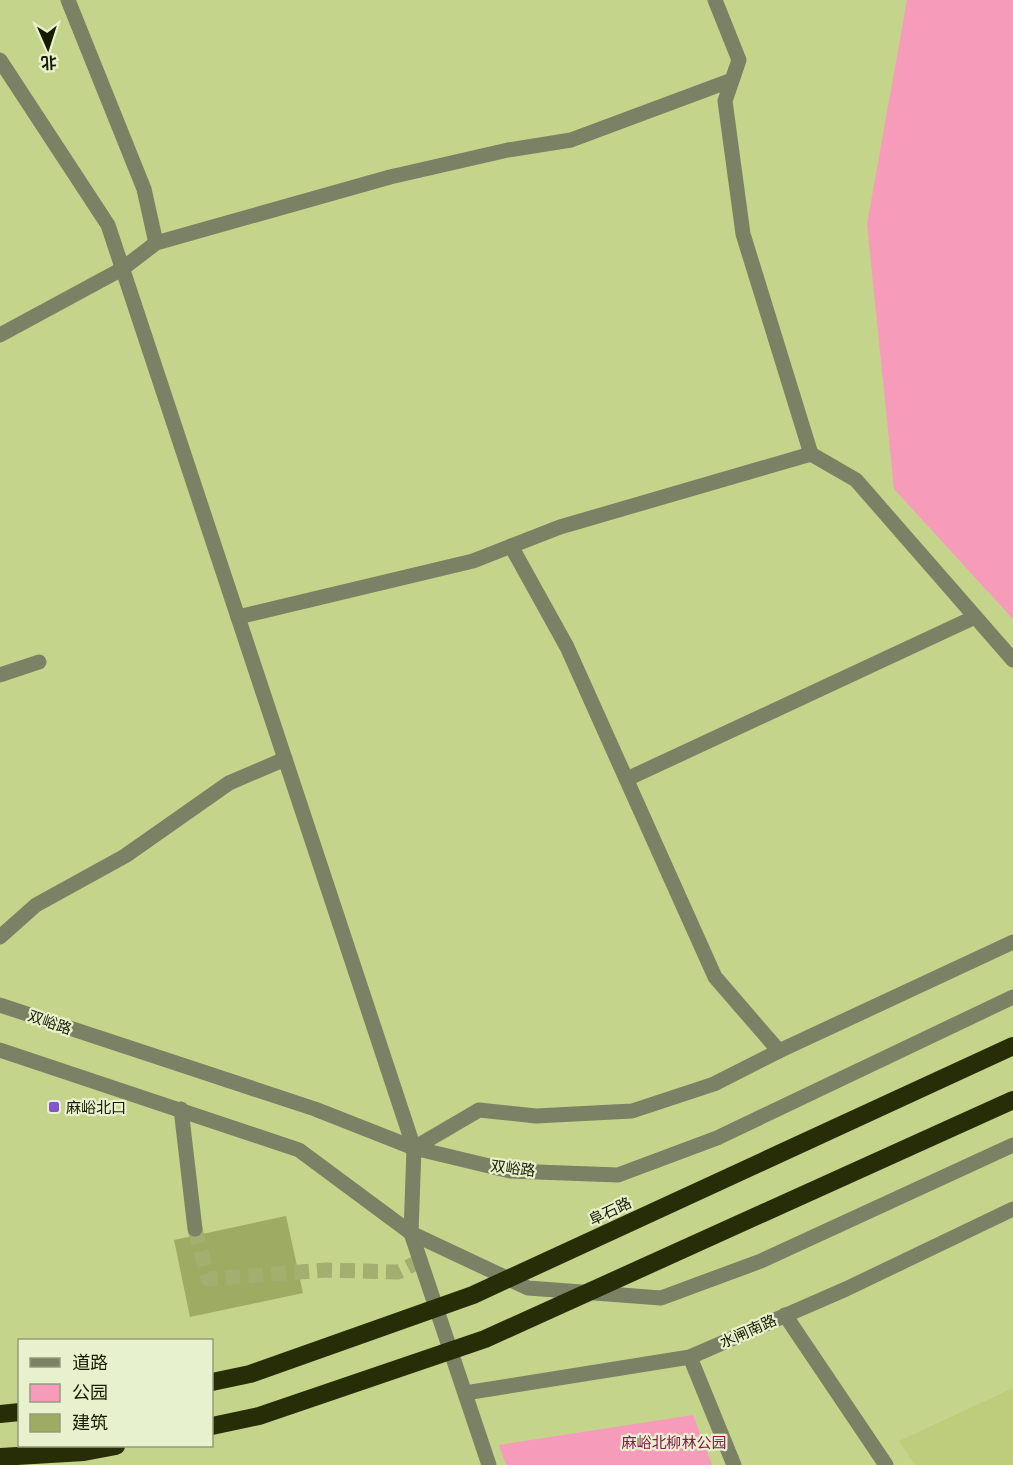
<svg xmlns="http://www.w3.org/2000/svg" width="1013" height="1465" font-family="Poppins,'Noto Sans SC',sans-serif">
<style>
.built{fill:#bdcd7c}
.green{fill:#f79bbb}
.building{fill:#9dab63}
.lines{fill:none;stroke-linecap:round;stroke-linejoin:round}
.minor-tunnel{stroke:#a2af6f;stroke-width:15;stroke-dasharray:15 8;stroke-linecap:butt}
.minor{stroke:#7a8164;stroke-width:15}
.highway{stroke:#272d06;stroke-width:18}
.highway-bridge{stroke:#272d06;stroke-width:18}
.poi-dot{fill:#8255cd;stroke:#e8f1cd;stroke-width:2}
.labels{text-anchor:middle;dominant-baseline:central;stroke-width:4.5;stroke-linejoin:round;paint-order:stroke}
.street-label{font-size:15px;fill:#171c01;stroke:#e8f1cd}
.poi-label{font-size:15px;fill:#171c01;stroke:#e8f1cd;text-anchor:start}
.park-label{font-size:15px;fill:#88174d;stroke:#e8f1cd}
</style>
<rect width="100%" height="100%" fill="#c5d48b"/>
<path class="built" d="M1013,1388V1465H915L899,1441Z"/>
<g class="green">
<path d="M907,0H1013V619L894,489L867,224Z"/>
<path d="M693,1415L712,1465H506L499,1445Z"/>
</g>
<path class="building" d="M286,1216L303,1293L190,1317L174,1240Z"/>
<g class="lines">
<path class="minor-tunnel" d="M195,1229L208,1279L326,1270L398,1272L420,1261"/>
<g class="minor">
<path d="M68,0L144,189L156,243"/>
<path d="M715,0L739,60L725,101L743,234L811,454"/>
<path d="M0,60L108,225L414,1148L411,1233L489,1465"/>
<path d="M0,335L122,269L156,243L390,177L508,150L571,140L732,80"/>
<path d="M511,546L567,647L715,977L779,1051"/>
<path d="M238,617L473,561L560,527L811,454L856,480L1013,660"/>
<path d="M0,675L39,662"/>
<path d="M627,779L975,617"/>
<path d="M0,937L36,905L125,856L229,783L285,759"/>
<path d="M0,1005L315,1109L414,1148L510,1171L618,1175L717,1138L1013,997"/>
<path d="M0,1050L299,1150L411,1233L528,1288L661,1298L761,1261L1013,1145"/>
<path d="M181,1109L195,1229"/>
<path d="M414,1148L479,1110L536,1116L632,1111L714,1084L779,1051L1013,942"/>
<path d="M785,1315L886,1465"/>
<path d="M690,1357L734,1465"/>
<path d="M465,1393L690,1357L846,1289L1013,1209"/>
</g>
<g class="highway">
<path d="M0,1414L20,1412"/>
<path d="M0,1457L84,1452L116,1446"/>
</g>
<g class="highway-bridge">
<path d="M212,1382L250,1374L473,1295L1013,1046"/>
<path d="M212,1426L259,1416L485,1339L1013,1100"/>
</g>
</g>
<rect class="poi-dot" x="48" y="1101" width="12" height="12" rx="3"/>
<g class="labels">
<g class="street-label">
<text transform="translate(50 1022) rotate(19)">双峪路</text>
<text transform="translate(513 1168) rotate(7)">双峪路</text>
<text transform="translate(610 1211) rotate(-25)">阜石路</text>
<text transform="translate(748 1331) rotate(-24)">水闸南路</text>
</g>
<g class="poi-label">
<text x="66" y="1107">麻峪北口</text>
</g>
<g class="park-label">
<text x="674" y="1442">麻峪北柳林公园</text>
</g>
</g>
<rect x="18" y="1339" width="195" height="108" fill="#e8f1cd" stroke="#949c7b" stroke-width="1.5"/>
<rect x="30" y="1358" width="30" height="9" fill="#7a8164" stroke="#949c7b" stroke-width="1.5"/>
<text x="72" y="1369" font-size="18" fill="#171c01">道路</text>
<rect x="30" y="1384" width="30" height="18" fill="#f79bbb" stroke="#949c7b" stroke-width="1.5"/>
<text x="72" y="1399" font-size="18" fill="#171c01">公园</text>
<rect x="30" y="1414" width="30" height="18" fill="#9dab63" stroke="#949c7b" stroke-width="1.5"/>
<text x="72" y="1429" font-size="18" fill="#171c01">建筑</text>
<g transform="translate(48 48) rotate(177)" stroke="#e8f1cd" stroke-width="4.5" paint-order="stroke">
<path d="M0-4.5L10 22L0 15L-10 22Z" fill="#171c01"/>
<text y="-9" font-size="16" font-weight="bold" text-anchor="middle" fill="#171c01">北</text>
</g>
</svg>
